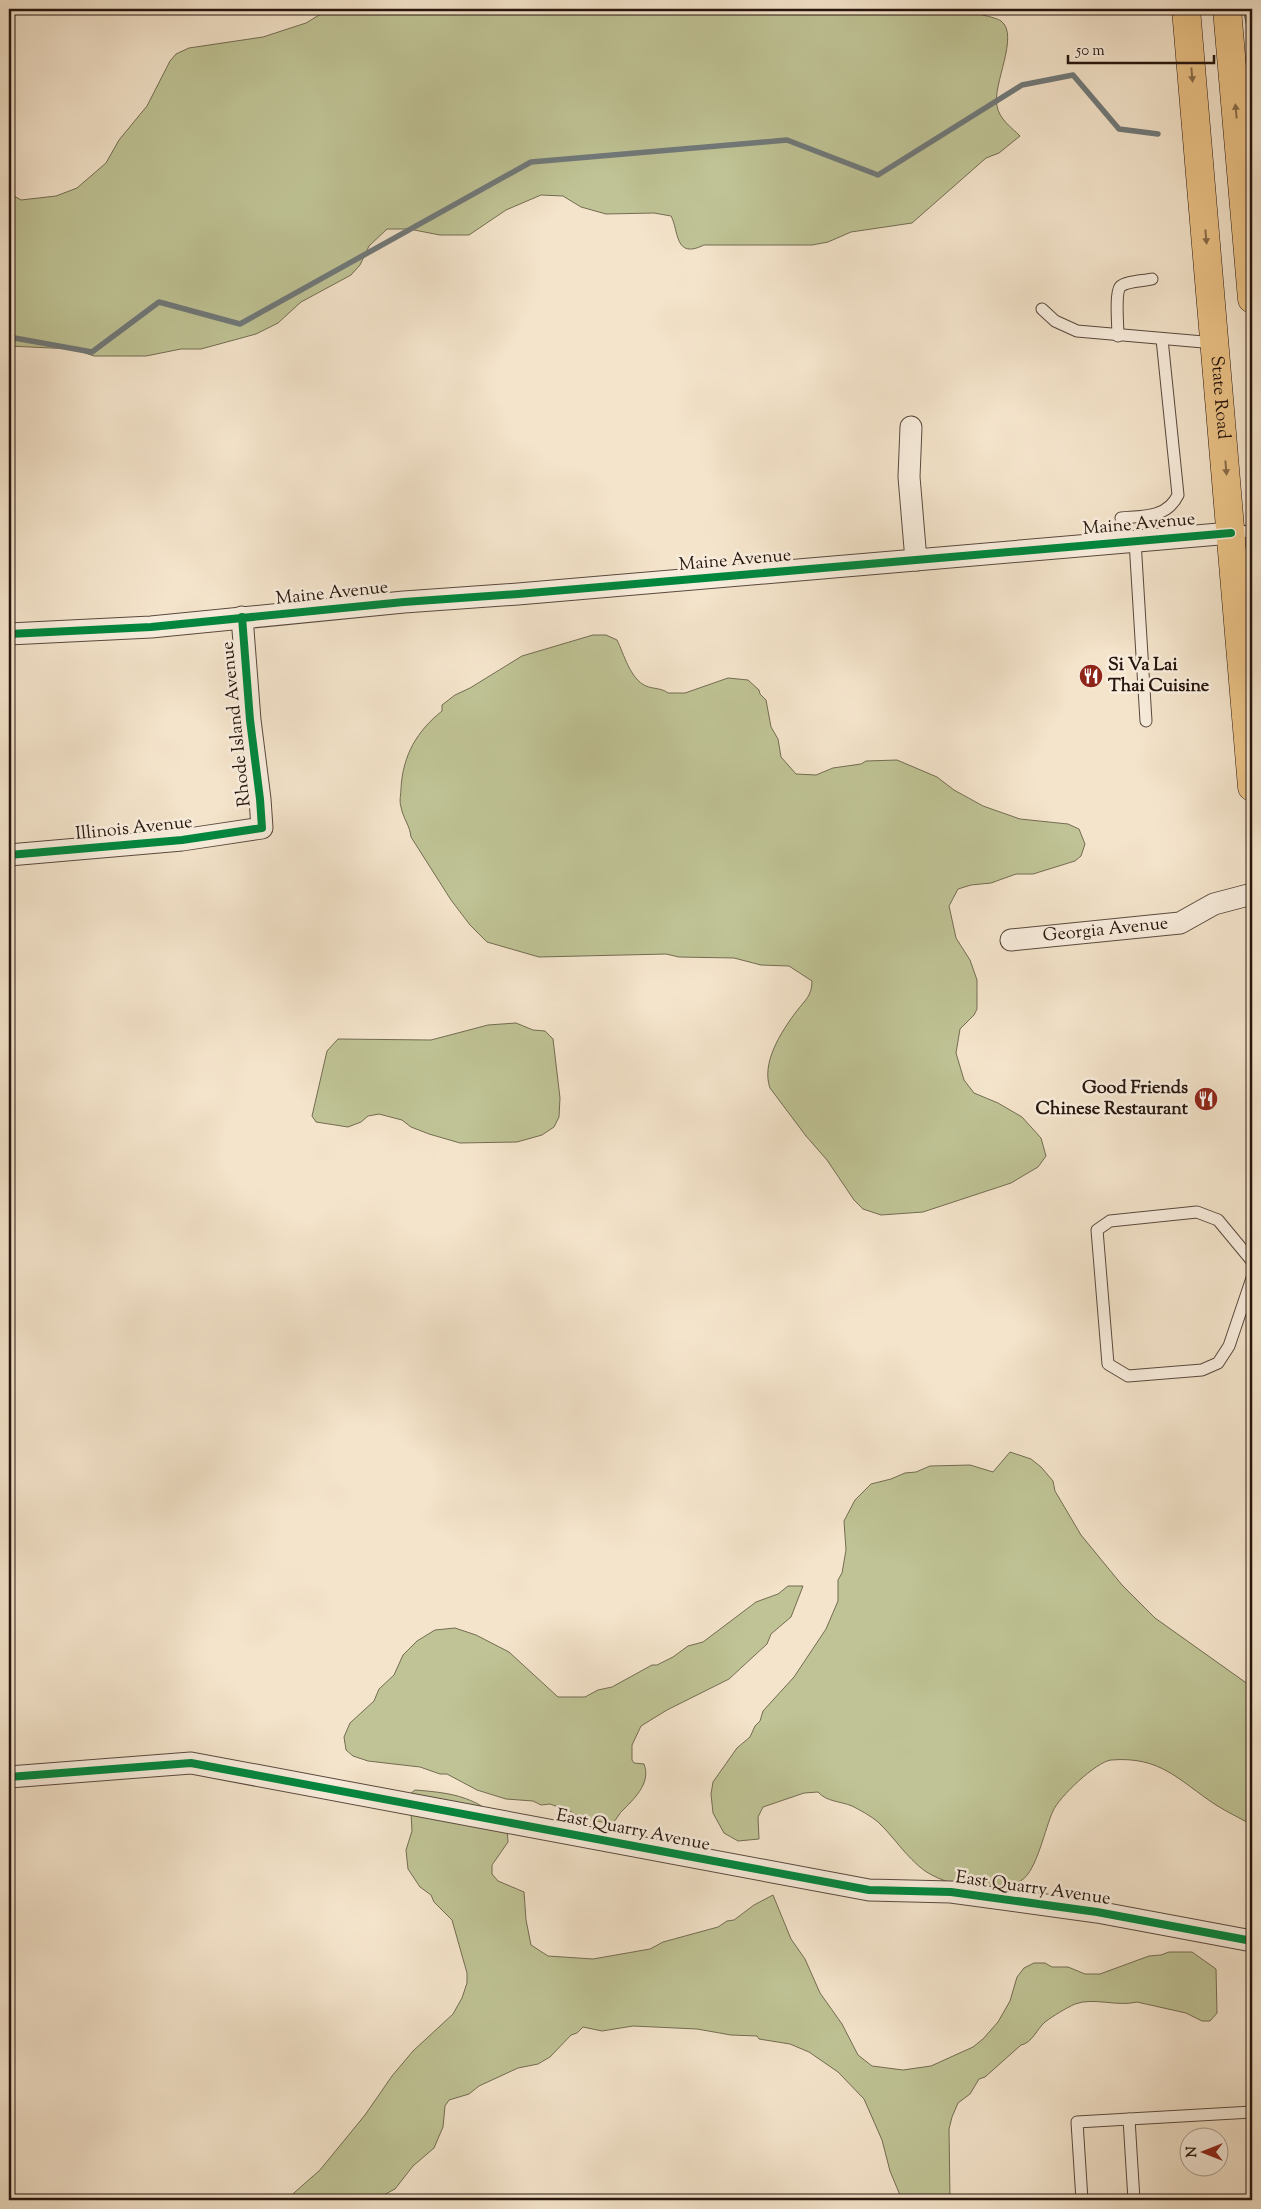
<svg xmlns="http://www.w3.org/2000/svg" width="1261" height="2209" font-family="'Sorts Mill Goudy',serif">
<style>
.green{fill:#bfc395;stroke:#736c52}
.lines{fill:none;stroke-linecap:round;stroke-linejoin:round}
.stream{stroke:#70797a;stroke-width:5.5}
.service-casing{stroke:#5a493d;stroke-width:13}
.minor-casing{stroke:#5a493d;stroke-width:23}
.primary-casing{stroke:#27150e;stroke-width:29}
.service{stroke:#f8eddd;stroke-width:11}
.minor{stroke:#f8eddd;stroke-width:21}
.primary{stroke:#eac286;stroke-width:28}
.cycleway-casing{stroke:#f8eddd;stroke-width:11}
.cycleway{stroke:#00873e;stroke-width:8}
.oneway{fill:#886c4a}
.labels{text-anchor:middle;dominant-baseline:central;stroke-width:5;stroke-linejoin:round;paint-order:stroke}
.street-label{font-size:18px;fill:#27150e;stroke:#f8eddd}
.poi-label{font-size:18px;font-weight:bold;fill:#27150e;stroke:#f8eddd;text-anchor:start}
</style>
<rect width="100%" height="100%" fill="#f4e4cb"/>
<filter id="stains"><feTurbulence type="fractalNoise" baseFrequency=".004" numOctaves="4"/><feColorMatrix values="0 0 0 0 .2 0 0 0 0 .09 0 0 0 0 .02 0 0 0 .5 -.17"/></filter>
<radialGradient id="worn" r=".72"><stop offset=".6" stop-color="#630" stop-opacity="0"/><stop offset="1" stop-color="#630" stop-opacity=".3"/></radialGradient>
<g class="green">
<path d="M329,9H952C962,11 994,16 1001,21C1020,35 992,85 997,106C999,119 1012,128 1020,136L999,153L986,158L912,223L851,232L828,242L812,245H704C674,260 679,230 671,216L654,213L606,214L581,207L563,196L541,195L506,210L469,235H440L409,229H387L369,246L360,265L351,275L301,302L278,323L256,334L201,349H181L146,356H94L73,349L9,346V193L21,200L56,196L77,188L106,163L119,140L147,106L170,61L176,54L189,48L263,37L306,23Z"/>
<path d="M1242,9H1252V173C1249,157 1240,137 1241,120C1243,83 1256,44 1242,9Z"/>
<path d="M593,635H606L617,640C624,654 630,679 646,686C653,689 662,688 668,693H685L728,678L748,680L759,690L760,694L766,700L771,727L778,739L781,757L796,774L816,775L833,768L861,764L866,761L897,760L937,777L954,790L983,806L1020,819L1068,824L1079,829L1085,844L1081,856L1075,861L1033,874H1016L991,883L971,885L958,889L949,906L956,938L970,960L977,980V1009L974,1015L960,1029L956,1053L964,1080L974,1093L998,1103L1022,1117L1041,1138L1046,1156L1038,1167L1011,1183L923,1212L881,1215L863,1209L854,1200L827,1160L806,1136L770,1088C761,1063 781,1032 796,1012C805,1000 812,996 812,981L789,966L761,965L734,958L679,957L666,954L539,957L487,942L470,925L451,900L411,837C410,826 403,818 401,807C399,801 401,794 401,788C403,755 417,731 442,711V705L455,695L470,688L522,656Z"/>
<path d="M516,1023L533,1030L545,1031L553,1039L560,1098L559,1117L554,1127L542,1135L517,1142L460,1143L429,1134L411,1127L402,1120L379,1114L368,1116L361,1122L348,1127L316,1122L312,1116L327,1051L338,1039L431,1040L488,1025Z"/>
<path d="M1010,1452L1031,1459L1041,1467L1053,1481L1055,1491L1081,1535L1122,1585L1155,1618L1252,1687V1825C1240,1818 1227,1812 1216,1805C1178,1780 1161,1756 1111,1760C1096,1762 1059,1797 1053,1811C1045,1828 1037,1870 1022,1880C1012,1887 994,1888 982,1888C964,1888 940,1881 925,1871C906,1857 894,1837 878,1822C871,1816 860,1810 852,1806C840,1801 827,1802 818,1792L804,1793L763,1807L758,1817L759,1839L738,1841L724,1833L713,1813L711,1794L713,1782L737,1748L750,1737L755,1726L760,1721L763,1711L794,1677L826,1629L838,1601V1580L842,1573L846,1550L844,1521L855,1500L871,1484L891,1479L905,1473L916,1472L930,1466L970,1465L993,1472Z"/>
<path d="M788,1586H803L791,1617L771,1634L767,1644L729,1679L667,1710L641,1726L632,1745V1760L634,1763L644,1764C651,1782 636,1797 624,1809C619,1813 617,1819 612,1824L581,1818L570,1811L550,1804L541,1805L533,1801L506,1799L477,1790L447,1774H440L420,1767L368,1761L353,1756L346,1750L344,1737L350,1723L374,1701L379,1689L394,1675L403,1655L417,1641L435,1630L455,1628L476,1635L509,1652L558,1697H585L598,1690L612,1687L652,1665H657L673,1657L688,1646L703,1642L756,1602L778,1594Z"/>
<path d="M415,1790C454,1793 479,1797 507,1827L508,1842L492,1865V1874L498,1881L524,1892L526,1920L531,1945L548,1956L593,1959L650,1949L663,1942L718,1927L727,1921L734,1920L754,1905L773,1895L791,1939L805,1959L820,1993L842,2024L858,2055L872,2066L903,2070L931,2066L973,2047L983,2039L998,2022L1010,2001L1017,1977L1024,1968L1034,1963H1045L1052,1967H1068L1085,1974H1100L1149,1956L1161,1955L1169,1952H1192L1216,1969L1217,2013L1210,2021H1202L1186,2013L1137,2002C1117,2007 1094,1997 1075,2004C1066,2008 1053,2016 1045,2022C1037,2029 1032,2043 1021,2045L985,2077L979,2079L970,2094L958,2103L952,2117L949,2129L950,2200H902L890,2171L882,2140L864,2099L838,2072L809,2052L790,2044L759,2039L757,2036L731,2035L697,2029L633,2026L602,2031L583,2027L577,2033L571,2035L550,2057L538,2064L518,2068L479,2086L469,2094L449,2100L445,2106L443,2127L434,2148L413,2166L395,2189L374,2200H286L320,2170L365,2115L392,2076L413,2051L453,2014L462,1998L467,1983V1973L452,1920L434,1902L431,1895L420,1887L408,1869L406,1850L412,1831L410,1794Z"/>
</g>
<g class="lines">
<path class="stream" d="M9,337L92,352L159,302L240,324L531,162L787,140L878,175L1022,85L1073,75L1119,129L1158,134"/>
<g class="service-casing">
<g id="service">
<path d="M1042,309L1055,321L1077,331L1215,343"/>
<path d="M1118,336C1118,326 1115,294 1120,287C1125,281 1144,281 1152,279"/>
<path d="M1121,518C1143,516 1167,518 1178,495L1162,339"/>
<path d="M1231,533L1252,531"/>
<path d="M1135,541L1146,721"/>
<path d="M1252,1261L1218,1220L1197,1212L1110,1221L1097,1230L1108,1364L1128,1376L1202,1370L1218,1363L1229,1346L1252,1278"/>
<path d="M1129,2119L1134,2200"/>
<path d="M1082,2200L1077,2122L1252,2112"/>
</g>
</g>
<g class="minor-casing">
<g id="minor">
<path d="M911,427L909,477L916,560"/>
<path d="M9,634L151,627L404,602L518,594L1231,533"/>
<path d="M9,855L182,840L262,828L260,799L250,720L242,617"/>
<path id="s1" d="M1011,940L1180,923L1214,904L1252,894"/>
<path d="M9,1777L191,1763L869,1890L951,1892L1097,1912L1252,1941"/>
</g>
</g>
<g class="primary-casing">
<g id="primary">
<path id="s2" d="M1186,9L1252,787"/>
<path d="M1227,9L1252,299"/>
</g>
</g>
<use href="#service" class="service"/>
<use href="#minor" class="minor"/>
<use href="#primary" class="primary"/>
<g class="cycleway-casing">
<g id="cycleway">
<path d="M9,634L151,627L404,602L518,594L1231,533"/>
<path d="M9,855L182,840L262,828L260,799L250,720L242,617"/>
<path d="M9,1777L191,1763L869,1890L951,1892L1097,1912L1252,1941"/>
</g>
</g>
<use href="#cycleway" class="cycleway"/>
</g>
<defs><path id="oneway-solid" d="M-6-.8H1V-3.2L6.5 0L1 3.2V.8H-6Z" transform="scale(1.25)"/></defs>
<g class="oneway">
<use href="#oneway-solid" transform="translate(1192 75) rotate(85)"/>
<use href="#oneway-solid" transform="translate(1236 111) rotate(-95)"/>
<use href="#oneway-solid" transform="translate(1206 237) rotate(85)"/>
<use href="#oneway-solid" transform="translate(1226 468) rotate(85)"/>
</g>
<defs>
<g id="restaurant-disc" transform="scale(1.25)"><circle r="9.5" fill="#8f2418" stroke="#f8eddd"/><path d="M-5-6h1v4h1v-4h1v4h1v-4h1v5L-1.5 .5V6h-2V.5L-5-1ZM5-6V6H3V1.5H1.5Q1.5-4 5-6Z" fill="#fff"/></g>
</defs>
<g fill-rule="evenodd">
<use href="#restaurant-disc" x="1091" y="676"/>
<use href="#restaurant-disc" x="1206" y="1099"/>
</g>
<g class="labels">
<g class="street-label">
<text stroke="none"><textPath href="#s2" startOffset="390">State Road</textPath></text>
<text transform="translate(1139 525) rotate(-5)">Maine Avenue</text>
<text transform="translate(735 561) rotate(-5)">Maine Avenue</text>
<text transform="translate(332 594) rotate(-6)">Maine Avenue</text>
<text transform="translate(237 724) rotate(-96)">Rhode Island Avenue</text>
<text transform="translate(134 829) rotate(-6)">Illinois Avenue</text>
<text stroke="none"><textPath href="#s1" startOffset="95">Georgia Avenue</textPath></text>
<text transform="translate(633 1831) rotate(11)">East Quarry Avenue</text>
<text transform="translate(1033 1889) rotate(8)">East Quarry Avenue</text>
</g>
<g class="poi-label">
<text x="1108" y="666">Si Va Lai<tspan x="1108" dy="21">Thai Cuisine</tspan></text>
<text x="1188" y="1089" text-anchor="end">Good Friends<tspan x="1188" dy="21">Chinese Restaurant</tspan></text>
</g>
</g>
<rect width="1261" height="2209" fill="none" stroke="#f4e4cb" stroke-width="30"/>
<rect x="10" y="10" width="1241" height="2189" fill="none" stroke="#27150e" stroke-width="2.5"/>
<rect x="15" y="15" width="1231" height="2179" fill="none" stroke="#27150e"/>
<g transform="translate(1204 2152) rotate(270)"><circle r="24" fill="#f8eddd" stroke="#a4978a"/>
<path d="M0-4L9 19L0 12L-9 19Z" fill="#8f2418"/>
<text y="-8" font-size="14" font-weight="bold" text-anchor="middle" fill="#27150e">N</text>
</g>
<path d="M1068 55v8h146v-8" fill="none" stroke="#27150e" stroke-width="2.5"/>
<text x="1076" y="55" font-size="15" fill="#27150e" stroke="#f8eddd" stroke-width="4" paint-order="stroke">50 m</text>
<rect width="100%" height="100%" filter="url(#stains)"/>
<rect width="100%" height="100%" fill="url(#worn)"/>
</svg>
